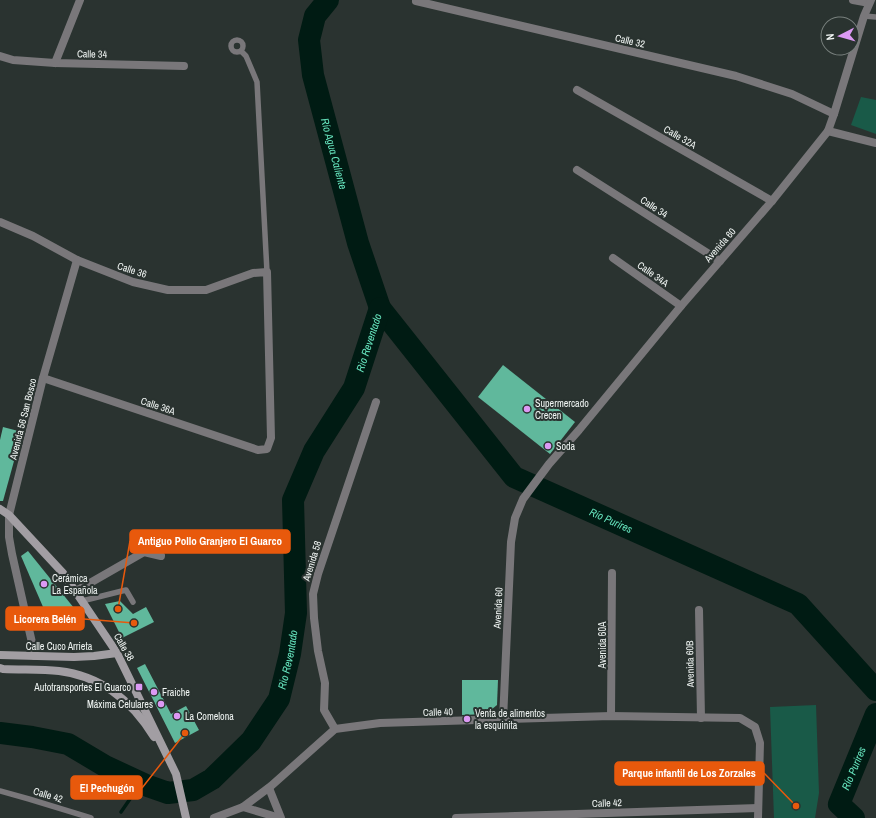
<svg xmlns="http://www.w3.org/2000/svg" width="876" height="818" font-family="'Archivo Narrow',sans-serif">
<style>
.green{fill:#195a48}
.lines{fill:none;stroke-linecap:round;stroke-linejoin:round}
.stream{stroke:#001b13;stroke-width:3.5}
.river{stroke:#001b13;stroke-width:22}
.building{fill:#60b89c}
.service{stroke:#79777a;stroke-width:5.5}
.minor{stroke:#79777a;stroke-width:8}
.secondary{stroke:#a29ea3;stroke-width:8}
.poi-dot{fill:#dc99f4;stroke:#2a3330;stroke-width:1.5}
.labels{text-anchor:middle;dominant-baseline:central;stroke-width:4;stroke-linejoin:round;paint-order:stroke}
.street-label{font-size:10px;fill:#f0f5f3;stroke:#2a3330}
.poi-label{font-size:10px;fill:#f0f5f3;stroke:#2a3330;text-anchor:start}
.water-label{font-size:11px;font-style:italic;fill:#65e3bd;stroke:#2a3330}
.leader{fill:none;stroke:#e8590c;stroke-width:1.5}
.callout-dot{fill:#e8590c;stroke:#2a3330;stroke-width:1.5}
.callout{fill:#e8590c;stroke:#e8590c;stroke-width:1.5}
.callout-label{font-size:11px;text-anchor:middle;font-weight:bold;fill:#fff}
</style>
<rect width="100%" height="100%" fill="#2a3330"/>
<g class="green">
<path d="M861,97L876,100V134L851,125Z"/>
<path d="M816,705L819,793L815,818H774L770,707Z"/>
</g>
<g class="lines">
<path class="stream" d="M121,812L141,783"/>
<g class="river">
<path id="s1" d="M328,0L315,16L309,40L313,75L358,243L380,308L514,477L798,604L876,690"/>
<path id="s2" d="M0,733L32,737L68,744L105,766L148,786L168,793L193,790L212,779L251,741L279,699L290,654L296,613L293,500L314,451L354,388L380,308"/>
<path id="s3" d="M854,818L839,804L876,714"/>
</g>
</g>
<g class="building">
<path d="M503,365L575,422L550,454L478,397Z"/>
<path d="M3,427L22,432L3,501H0V440Z"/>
<path d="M28,551L78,613L53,630L21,556Z"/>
<path d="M120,601L133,614L146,607L154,622L122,638L105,604Z"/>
<path d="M145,664L171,714L186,706L199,730L175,743L137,668Z"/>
<path d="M462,680H498L497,705L486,714L462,715Z"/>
</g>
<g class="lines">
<g class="service">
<path d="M864,16L876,17"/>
<circle cx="237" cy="46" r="6"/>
<path d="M241,51L246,56L257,82L267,272"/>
<path d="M82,601L126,590L133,602"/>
<path d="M0,791L29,799L91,818"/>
</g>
<g class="minor">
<path d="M853,0L864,2"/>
<path d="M416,1L736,76L792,94L834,114"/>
<path d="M0,56L13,60L55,63L184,66"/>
<path d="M55,63L80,0"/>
<path d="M577,90L772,201"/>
<path d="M828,131L876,143"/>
<path d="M577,170L720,261"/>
<path d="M0,222L33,236L77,260L133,282L168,290H206L253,273L267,272L271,438L267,449L258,450L43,378"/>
<path d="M613,258L681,306"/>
<path d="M76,591L144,552L161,556"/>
<path d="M699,610L701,718"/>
<path d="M35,656L12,554L9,537V515L43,378L77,260"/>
<path d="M611,716L612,573"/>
<path d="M503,720L511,542L515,518L523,499L549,464L579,430L681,306L772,201L828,131L834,114L864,16L871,0"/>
<path d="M335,729L324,710L325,683L318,651L314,618L313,594L318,574L376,402"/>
<path d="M269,788L281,818"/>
<path d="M243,807L271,786L335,729L380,723L611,716L740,718L755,727L760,743L758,818"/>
<path d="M214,818L243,807L280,818"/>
<path d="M456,818L758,808"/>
</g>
<g class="secondary">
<path d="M0,509L9,515L63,573L117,653L176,774L186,818"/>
<path d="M0,655L74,657L94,656L117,653"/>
<path d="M0,668L3,669C22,670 41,669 59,671C102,676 132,701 154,737"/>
</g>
</g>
<g class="poi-dot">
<circle cx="527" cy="409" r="4"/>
<circle cx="548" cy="446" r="4"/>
<circle cx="44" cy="584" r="4"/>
<rect x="135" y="683" width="8" height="8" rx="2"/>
<circle cx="154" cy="692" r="4"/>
<circle cx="161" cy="704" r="4"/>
<circle cx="177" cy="716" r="4"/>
<circle cx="467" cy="719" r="4"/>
</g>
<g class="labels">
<g class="street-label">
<text transform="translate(630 41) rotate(13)">Calle 32</text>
<text transform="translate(92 54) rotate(1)">Calle 34</text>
<text transform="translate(680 137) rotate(30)">Calle 32A</text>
<text transform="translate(654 207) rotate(33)">Calle 34</text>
<text transform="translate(720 245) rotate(-49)">Avenida 60</text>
<text transform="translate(132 270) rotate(18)">Calle 36</text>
<text transform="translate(653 274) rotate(35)">Calle 34A</text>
<text transform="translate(158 406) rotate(18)">Calle 36A</text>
<text transform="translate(23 419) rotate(-76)">Avenida 56 San Bosco</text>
<text transform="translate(312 561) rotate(-73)">Avenida 58</text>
<text transform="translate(498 608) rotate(-87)">Avenida 60</text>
<text transform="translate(602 645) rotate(-90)">Avenida 60A</text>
<text x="59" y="646">Calle Cuco Arrieta</text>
<text transform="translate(124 647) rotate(60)">Calle 38</text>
<text transform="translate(690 664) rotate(-91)">Avenida 60B</text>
<text transform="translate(438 712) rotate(-2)">Calle 40</text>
<text transform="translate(48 795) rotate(17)">Calle 42</text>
<text transform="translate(607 803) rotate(-2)">Calle 42</text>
</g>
<g class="poi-label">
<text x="535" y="403">Supermercado<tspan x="535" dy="12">Crecen</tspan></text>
<text x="556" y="446">Soda</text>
<text x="52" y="578">Cerámica<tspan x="52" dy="12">La Española</tspan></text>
<text x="131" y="687" text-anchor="end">Autotransportes El Guarco</text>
<text x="162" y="692">Fraiche</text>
<text x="153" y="704" text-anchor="end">Máxima Celulares</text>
<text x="475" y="713">Venta de alimentos<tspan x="475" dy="12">la esquinita</tspan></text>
<text x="185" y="716">La Comelona</text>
</g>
<g class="water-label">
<text stroke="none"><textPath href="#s1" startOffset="162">Río Agua Caliente</textPath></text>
<text stroke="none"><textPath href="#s2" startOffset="709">Rio Reventado</textPath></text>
<text stroke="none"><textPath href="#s1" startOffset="645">Río Purires</textPath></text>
<text stroke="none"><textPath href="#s2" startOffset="373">Rio Reventado</textPath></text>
<text stroke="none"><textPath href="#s3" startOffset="59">Río Purires</textPath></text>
</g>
</g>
<path class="leader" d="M118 609L130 541M134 623L84 619M796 806L764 773M185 733L142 788"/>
<g class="callout-dot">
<circle cx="118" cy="609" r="4"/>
<circle cx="134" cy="623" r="4"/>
<circle cx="796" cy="806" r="4"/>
<circle cx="185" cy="733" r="4"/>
</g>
<g class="callout">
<rect x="130" y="530" width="160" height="23" rx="4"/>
<rect x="6" y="607" width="78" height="23" rx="4"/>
<rect x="615" y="762" width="149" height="23" rx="4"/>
<rect x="71" y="776" width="71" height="23" rx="4"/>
</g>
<g class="callout-label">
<text x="210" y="545">Antiguo Pollo Granjero El Guarco</text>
<text x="45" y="623">Licorera Belén</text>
<text x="689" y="777">Parque infantil de Los Zorzales</text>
<text x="107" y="792">El Pechugón</text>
</g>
<g transform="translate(840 36) rotate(264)"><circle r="19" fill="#2a3330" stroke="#79817e"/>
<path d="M0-3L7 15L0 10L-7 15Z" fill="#dc99f4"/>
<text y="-6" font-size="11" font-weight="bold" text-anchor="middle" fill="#f0f5f3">N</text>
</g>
</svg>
